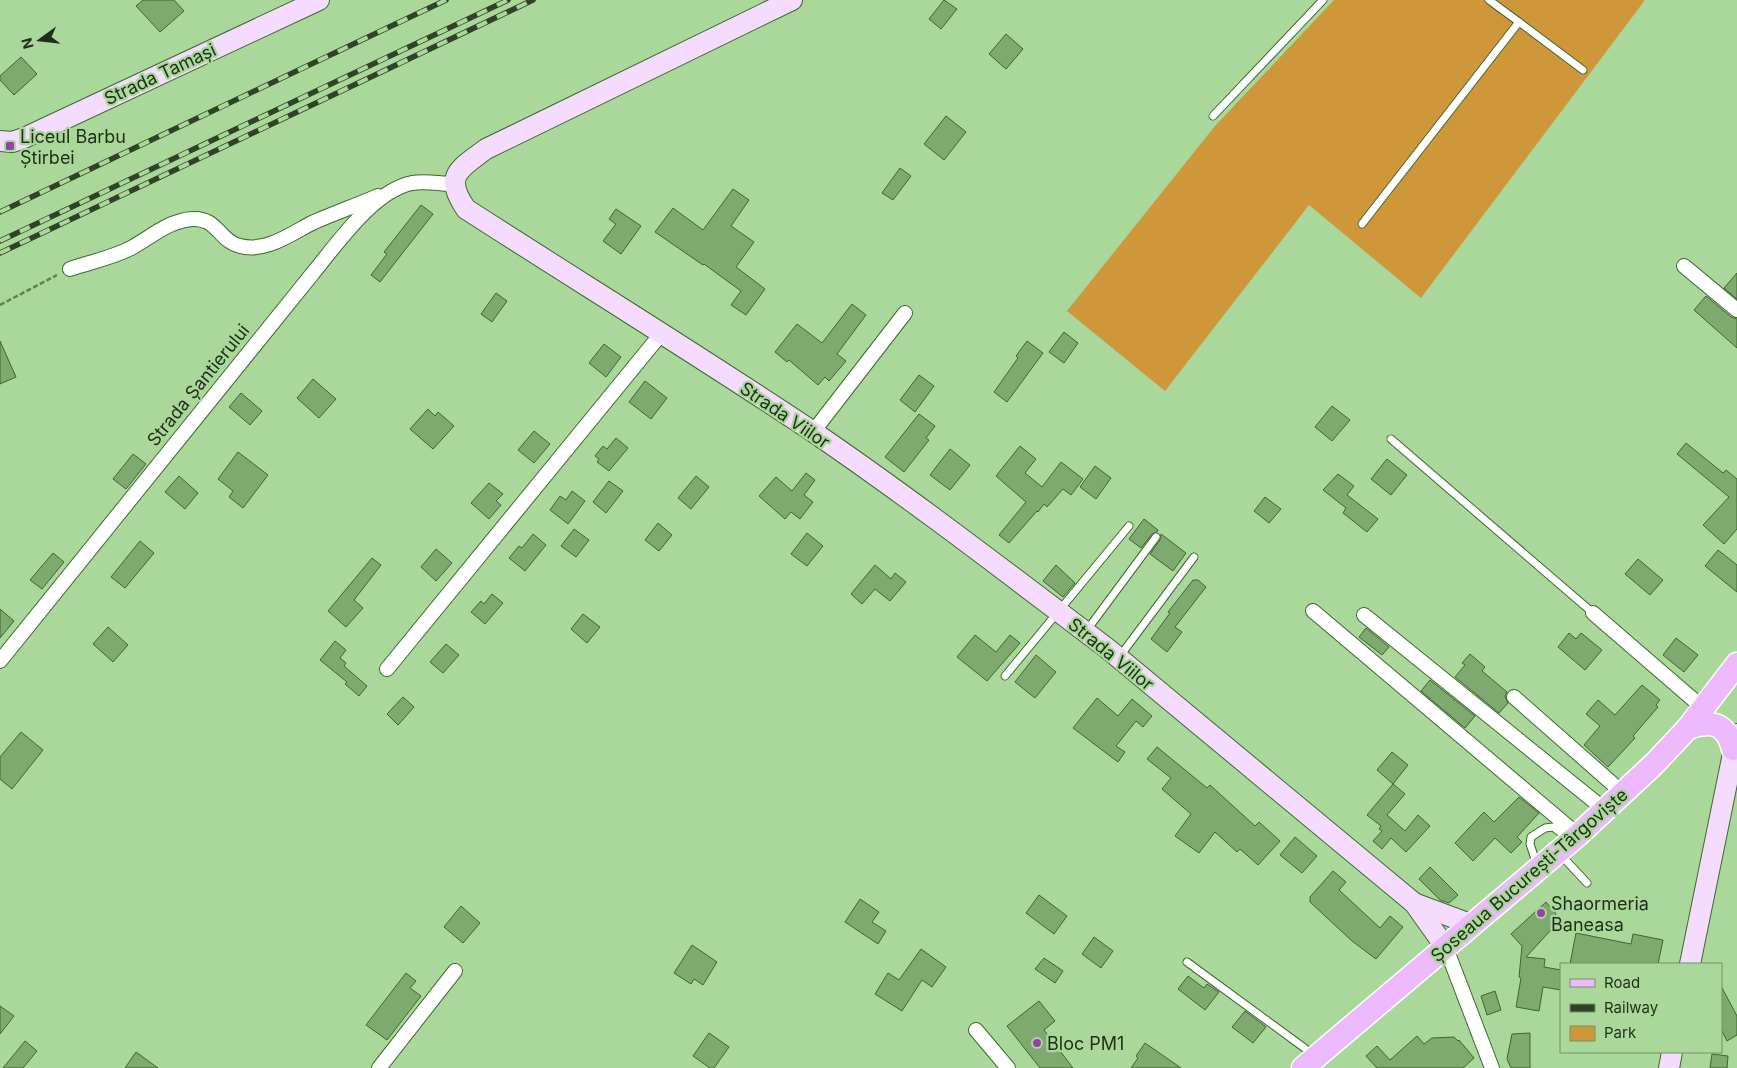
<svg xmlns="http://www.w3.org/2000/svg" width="1737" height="1068" font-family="Inter,sans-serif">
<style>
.green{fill:#ce9739}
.building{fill:#7faa6f;stroke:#3e662f}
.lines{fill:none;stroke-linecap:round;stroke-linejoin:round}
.service-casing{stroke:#3f6830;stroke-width:9}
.minor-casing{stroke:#3f6830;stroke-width:16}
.secondary-casing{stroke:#3f6830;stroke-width:22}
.primary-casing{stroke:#fff;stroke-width:25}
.path{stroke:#618056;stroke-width:2.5;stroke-dasharray:5 2.5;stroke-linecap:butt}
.service{stroke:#fff;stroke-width:7}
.minor{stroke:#fff;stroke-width:14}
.secondary{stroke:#f5dcfe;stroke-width:20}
.primary{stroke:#ecb9fc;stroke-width:22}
.rail-casing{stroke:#2f4326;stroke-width:5.5}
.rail{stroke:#aad79a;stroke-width:4;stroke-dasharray:11;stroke-linecap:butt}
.poi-dot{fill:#9540ae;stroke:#aad79a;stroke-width:2}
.labels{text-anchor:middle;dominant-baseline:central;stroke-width:4.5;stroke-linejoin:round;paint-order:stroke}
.street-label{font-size:18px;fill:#1e2f17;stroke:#aad79a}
.poi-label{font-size:18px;fill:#1e2f17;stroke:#aad79a;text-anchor:start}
</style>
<rect width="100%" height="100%" fill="#aad79a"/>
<path class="green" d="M1334,0H1645L1421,298L1309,205L1165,391L1067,311L1215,126Z"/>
<g class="building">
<path d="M143,0H174L184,11L160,32L136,6Z"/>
<path d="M944,0L957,9L941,29L929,19Z"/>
<path d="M1006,34L1023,49L1006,69L989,54Z"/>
<path d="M21,57L37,74L14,95L0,80V76Z"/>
<path d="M946,116L966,132L944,160L924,144Z"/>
<path d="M900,168L911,176L893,200L882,193Z"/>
<path d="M733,189L749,200L731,226L754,242L736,267L765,289L746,315L731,305L741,291L704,264L703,265L655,232L673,208L703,230Z"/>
<path d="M421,205L433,214L380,282L371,275L387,254L384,252Z"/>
<path d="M616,209L641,226L621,254L603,241L616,224L609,219Z"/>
<path d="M1737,273V299L1724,288Z"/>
<path d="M496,293L507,301L492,322L481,314Z"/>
<path d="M1706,296L1731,317L1737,319V348L1694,310Z"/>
<path d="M852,304L866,315L837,354L846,361L829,381L825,377L818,385L789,360L787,362L775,352L797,324L822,343Z"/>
<path d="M1064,332L1078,343L1064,363L1049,352Z"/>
<path d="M0,341L16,377L0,384Z"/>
<path d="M1027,341L1043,353L1007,402L994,392L1018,358L1016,356Z"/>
<path d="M604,344L621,357L606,377L589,363Z"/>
<path d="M919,375L934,386L915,412L900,400Z"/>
<path d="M313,379L336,399L319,418L297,398Z"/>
<path d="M645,381L667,398L651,419L629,402Z"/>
<path d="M241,393L262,411L250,425L229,407Z"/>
<path d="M1332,406L1350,420L1332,441L1315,427Z"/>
<path d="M428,409L435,416L438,412L454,426L433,449L410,429Z"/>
<path d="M919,414L935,426L926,438L929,440L904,472L885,457Z"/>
<path d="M534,431L550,444L534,463L518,450Z"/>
<path d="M616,438L628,448L609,471L597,462L599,459L595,456L603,446L607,449Z"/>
<path d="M1686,443L1723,473L1726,470L1737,479V529L1724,544L1703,525L1729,497L1677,454Z"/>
<path d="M1020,446L1036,459L1025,473L1042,487L1061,462L1083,479L1071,495L1063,489L1047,507L1044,504L1038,512L1037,511L1009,543L999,535L1026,502L996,476Z"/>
<path d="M950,449L970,465L950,490L930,475Z"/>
<path d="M238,452L268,475L243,508L229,497L233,491L218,479Z"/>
<path d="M133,454L146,464L126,489L113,479Z"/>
<path d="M1387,459L1407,475L1391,495L1371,479Z"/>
<path d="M1095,466L1111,478L1096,499L1080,487Z"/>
<path d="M806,473L815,480L804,495L813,502L800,519L791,512L785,519L759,496L776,477L792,491Z"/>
<path d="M1338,474L1354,486L1347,495L1378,519L1367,532L1343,513L1346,508L1323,490Z"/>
<path d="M179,476L198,493L185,509L165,492Z"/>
<path d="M696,476L709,487L691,509L678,498Z"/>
<path d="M609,481L623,491L606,513L593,502Z"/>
<path d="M489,483L503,494L496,501L501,505L489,519L471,503Z"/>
<path d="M572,491L585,501L568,524L550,510L560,496L566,500Z"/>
<path d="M1265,497L1281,509L1269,523L1254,511Z"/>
<path d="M1144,519L1158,530L1157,532L1152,534L1141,548L1129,539Z"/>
<path d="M658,523L672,535L659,551L645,540Z"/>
<path d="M574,529L589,540L576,557L561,546Z"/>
<path d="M807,533L823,546L807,566L791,554Z"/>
<path d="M533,534L546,545L525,571L509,558L519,546L522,548Z"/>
<path d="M1161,534L1186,553L1173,571L1150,554L1160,540Z"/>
<path d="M140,541L154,553L125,588L111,577Z"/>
<path d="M436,549L452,563L436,581L421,567Z"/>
<path d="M1718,550L1737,565V592L1705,566Z"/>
<path d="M53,553L64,562L42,589L30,580Z"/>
<path d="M372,558L381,565L354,600L363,608L346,627L328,611Z"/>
<path d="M1638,559L1663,580L1650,595L1625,574Z"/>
<path d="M875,565L891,579L895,573L906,582L890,601L875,589L862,604L851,594Z"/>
<path d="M1056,565L1075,583L1063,597L1043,581Z"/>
<path d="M1193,580H1198L1206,587L1175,627L1182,632L1167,652L1151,639L1170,613L1168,612Z"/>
<path d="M492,594L503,603L485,624L471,612L481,601L484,604Z"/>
<path d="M0,609L14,621L0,638Z"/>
<path d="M583,614L600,627L587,643L571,629Z"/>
<path d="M108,627L128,645L113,662L93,644Z"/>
<path d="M1366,628L1389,647L1382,655L1359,637Z"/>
<path d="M1569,633L1576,639L1581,633L1602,650L1585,670L1558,647Z"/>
<path d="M975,635L996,652L1010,635L1020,643L987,681L957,657Z"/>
<path d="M1676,638L1698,655L1684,672L1663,655Z"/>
<path d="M335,641L346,650L340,658L346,663L344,666L367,686L359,696L345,684L347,682L320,660Z"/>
<path d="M446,644L459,655L443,673L430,662Z"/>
<path d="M1470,654L1485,667L1482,671L1507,692L1505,696L1508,703L1499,713L1455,677L1465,665L1462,663Z"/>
<path d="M1036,655L1056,672L1035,698L1015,682Z"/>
<path d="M1430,680L1475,716L1465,728L1421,691Z"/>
<path d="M1642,685L1660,700L1656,705L1658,707L1633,736L1635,738L1608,767L1584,745L1600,726L1586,714L1598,700L1615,715Z"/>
<path d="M403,697L414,707L398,725L387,714Z"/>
<path d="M1097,698L1118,716L1132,699L1152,716L1143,727L1136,721L1116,746L1125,752L1118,762L1073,728Z"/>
<path d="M21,732L43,750L12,789L0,779V757Z"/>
<path d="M1157,747L1207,788L1210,785L1255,826L1259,822L1280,841L1258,865L1240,849L1237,852L1215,832L1199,853L1175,836L1191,814L1162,789L1171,778L1147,759Z"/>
<path d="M1392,752L1408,765L1393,784L1377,770Z"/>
<path d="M1393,784L1405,794L1387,815L1405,831L1418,815L1430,826L1406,852L1391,838L1382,849L1373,841L1382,831L1379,829L1381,826L1367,815Z"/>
<path d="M1519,797L1539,813L1517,837L1522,842L1511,853L1495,838L1473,861L1455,843L1484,812L1494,822Z"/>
<path d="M1295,837L1317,856L1302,873L1280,855Z"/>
<path d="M1430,867L1458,895L1449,903L1440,900L1419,879Z"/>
<path d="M1333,871L1346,882L1339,890L1380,928L1390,916L1403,927L1376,959L1352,941L1310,902V897Z"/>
<path d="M1039,895L1067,916L1054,934L1026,913Z"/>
<path d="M860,899L879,912L872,922L886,931L878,944L845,922Z"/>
<path d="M1546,902L1556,914L1551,930L1526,957L1545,959L1544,967L1561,970V990L1543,987L1539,1011L1516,1007L1521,978L1519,977L1522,946L1511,934Z"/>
<path d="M461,906L480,923L463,943L444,927Z"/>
<path d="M1576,933L1631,944L1633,934L1663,940L1658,964H1570Z"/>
<path d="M1094,937L1113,951L1101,968L1082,954Z"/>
<path d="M692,945L717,962L703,985L694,979L691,984L674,973Z"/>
<path d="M921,949L946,967L932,987L922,980L902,1011L875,994L888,973L899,980Z"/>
<path d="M1044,958L1063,971L1055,983L1035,969Z"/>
<path d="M406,973L416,981L410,988L421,996L387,1040L366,1025Z"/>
<path d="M1188,976L1204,988L1207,984L1219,992L1205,1010L1178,989Z"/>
<path d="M1721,986L1737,1016V1035L1727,1041L1721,1029Z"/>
<path d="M1495,991L1501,1010L1487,1015L1481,996Z"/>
<path d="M1039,1001L1055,1021L1044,1030L1073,1068H1040L1007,1026Z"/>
<path d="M0,1006L14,1016L0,1034Z"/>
<path d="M1245,1011L1266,1027L1253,1043L1232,1027Z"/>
<path d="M709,1033L729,1047L714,1068H710L693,1056Z"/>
<path d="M1530,1033V1068H1511L1507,1059L1512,1034Z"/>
<path d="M1417,1036L1424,1044L1432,1038L1454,1037L1458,1041L1459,1040L1474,1058L1463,1068H1377L1366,1056L1377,1046L1390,1060Z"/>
<path d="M25,1041L37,1051L23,1068H3Z"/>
<path d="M1145,1043L1181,1068H1131L1138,1058L1136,1056Z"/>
<path d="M136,1052L158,1068H125Z"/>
<path d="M1712,1054L1728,1056L1727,1068H1710Z"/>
</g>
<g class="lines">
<g class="service-casing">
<g id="service">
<path d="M1519,22L1583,70"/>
<path d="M1213,116L1323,0"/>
<path d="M1362,224L1519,22L1489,0"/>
<path d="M1391,439L1593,613"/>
<path d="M1087,630L1156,537"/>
<path d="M1120,656L1194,557"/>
<path d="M1005,676L1129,526"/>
<path d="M1560,854L1587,883"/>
<path d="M1537,865L1530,844L1531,837L1545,828L1553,827L1569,839"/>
<path d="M1187,962L1314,1055"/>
</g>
</g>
<g class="minor-casing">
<g id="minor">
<path d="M1684,266L1737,310"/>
<path d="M70,269C90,262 112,258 131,248C151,237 168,221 192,219C217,217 219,241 240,246C266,253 292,233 314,222C335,213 357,205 378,196"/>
<path d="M813,432L905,313"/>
<path d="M1313,611L1578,835"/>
<path d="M1593,613L1703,708"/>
<path d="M1364,615L1605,810"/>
<path d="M0,661L313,273C337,244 373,191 412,183C426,181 441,183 455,185"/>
<path d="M387,669L661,334"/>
<path d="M1514,697L1623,793"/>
<path d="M1446,948L1492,1068"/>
<path d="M976,1030L1008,1068"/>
<path d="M379,1068L455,971"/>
</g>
</g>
<g class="secondary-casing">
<g id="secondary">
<path d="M792,0L486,149C459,169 443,176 466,209C581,283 698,355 812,431C913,500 1010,575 1108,649L1414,903L1446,948"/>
<path d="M0,141L12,142L24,138L319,0"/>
<path d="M1414,903L1473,925"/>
<path d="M1690,964L1737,734"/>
<path d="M1669,1068L1672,1052"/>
</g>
</g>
<g class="primary-casing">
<g id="primary">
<path d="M1688,728C1713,720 1726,723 1733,749"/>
<path d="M1303,1068L1578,835L1654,764L1688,728L1737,664"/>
</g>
</g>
<path class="path" d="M0,305L57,275"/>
<use href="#service" class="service"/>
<use href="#minor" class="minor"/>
<use href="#secondary" class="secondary"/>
<use href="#primary" class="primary"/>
<g class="rail-casing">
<g id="rail">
<path d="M0,212L446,0"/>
<path d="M0,241L508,0"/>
<path d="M0,253L533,0"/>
</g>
</g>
<use href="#rail" class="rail"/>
</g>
<g class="poi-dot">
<rect x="5" y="141" width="10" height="10" rx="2.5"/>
<circle cx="1541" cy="913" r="5"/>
<circle cx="1037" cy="1043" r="5"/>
</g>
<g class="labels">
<g class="street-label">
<text transform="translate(160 74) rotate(-25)">Strada Tamași</text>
<text transform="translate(198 385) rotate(-51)">Strada Șantierului</text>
<text transform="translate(785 415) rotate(34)">Strada Viilor</text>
<text transform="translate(1111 654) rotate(39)">Strada Viilor</text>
<text transform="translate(1529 875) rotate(-41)">Șoseaua București-Târgoviște</text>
</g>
<g class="poi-label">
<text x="20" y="136">Liceul Barbu<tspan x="20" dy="21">Știrbei</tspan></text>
<text x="1551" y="903">Shaormeria<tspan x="1551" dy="21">Baneasa</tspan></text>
<text x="1047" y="1043">Bloc PM1</text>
</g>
</g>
<rect x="1560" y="963" width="162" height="90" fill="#aad79a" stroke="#729466"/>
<rect x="1570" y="979" width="25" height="8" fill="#ecb9fc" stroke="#729466"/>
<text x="1604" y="988" font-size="15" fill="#1e2f17">Road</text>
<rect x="1570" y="1004" width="25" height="8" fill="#2f4326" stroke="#729466"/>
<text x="1604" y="1013" font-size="15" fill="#1e2f17">Railway</text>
<rect x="1570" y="1026" width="25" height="15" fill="#ce9739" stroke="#729466"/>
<text x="1604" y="1038" font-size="15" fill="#1e2f17">Park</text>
<g transform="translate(40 40) rotate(255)" stroke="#aad79a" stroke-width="4" paint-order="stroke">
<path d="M0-4L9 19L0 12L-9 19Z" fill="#1e2f17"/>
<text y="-8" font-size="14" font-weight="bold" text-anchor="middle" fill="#1e2f17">N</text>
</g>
</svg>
